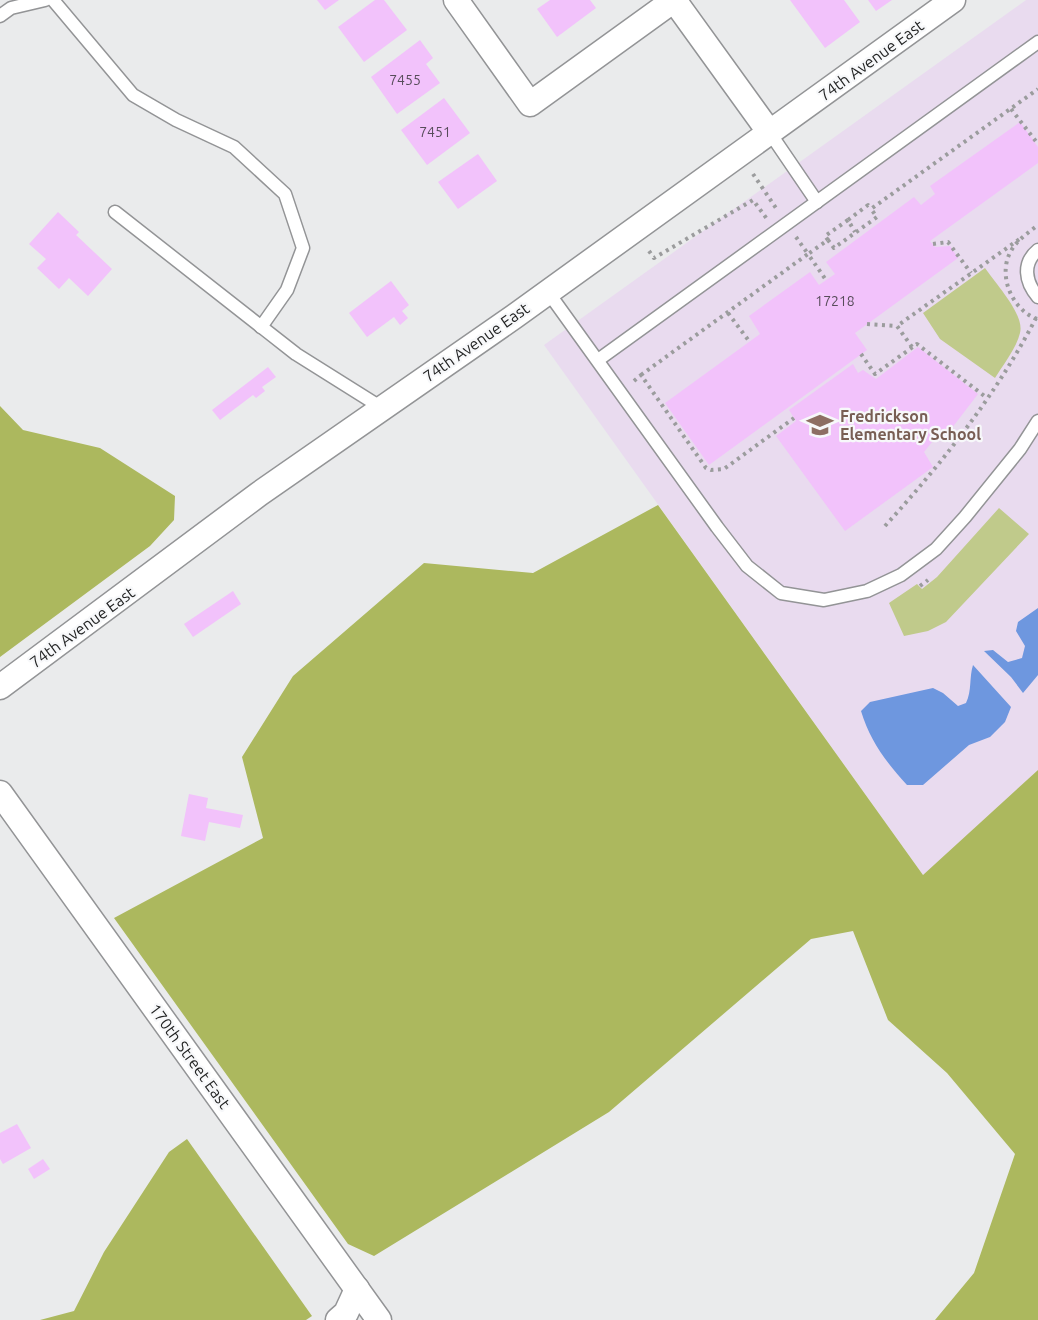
<svg xmlns="http://www.w3.org/2000/svg" width="1038" height="1320" font-family="Ubuntu,sans-serif">
<style>
.education{fill:#e9dbef}
.green{fill:#c0ca8b}
.forest{fill:#acb85e}
.water{fill:#6e97df}
.building{fill:#f2c2fb}
.lines{fill:none;stroke-linecap:round;stroke-linejoin:round}
.service-casing{stroke:#939496;stroke-width:15}
.minor-casing{stroke:#939496;stroke-width:27}
.path{stroke:#9b9c9d;stroke-width:4;stroke-dasharray:3 4.5;stroke-linecap:butt}
.service{stroke:#fff;stroke-width:12}
.minor{stroke:#fff;stroke-width:24}
.labels{text-anchor:middle;dominant-baseline:central;stroke-width:4.5;stroke-linejoin:round;paint-order:stroke}
.number-label{font-size:14px;fill:#574c5a}
.street-label{font-size:16px;fill:#232424;stroke:#f7f8fa}
.education-label{font-size:16px;font-weight:bold;fill:#785e54;stroke:#f7f8fa;text-anchor:start}
</style>
<rect width="100%" height="100%" fill="#eaebec"/>
<path class="education" d="M1026,0H1038V793L923,875L544,345Z"/>
<g class="green">
<path d="M985,268C996,284 1025,315 1020,333C1016,349 1003,365 995,378L940,339L923,313Z"/>
<path d="M999,508L1029,534L946,622L928,631L904,636L889,603L917,584L922,589L937,577Z"/>
</g>
<g class="forest">
<path d="M0,406L23,430L100,448L175,496L174,520L150,546L0,657Z"/>
<path d="M658,505L923,875L1038,770V1320H935L974,1273L1015,1154L947,1073L888,1020L853,931L811,939L609,1112L374,1256L348,1244L114,918L263,838L242,757L293,676L424,563L533,573Z"/>
<path d="M187,1139L312,1316L306,1320H40L74,1311L104,1252L169,1152Z"/>
</g>
<g class="water">
<path d="M1038,608V675L1023,693L1011,677L984,651L993,650L1008,662L1022,658L1025,646L1016,631L1018,622Z"/>
<path d="M973,665L1011,707L1005,722L990,737L969,745L923,785H907C886,762 870,741 861,711L870,702L933,688L943,693L958,706L966,703C972,690 969,678 973,665Z"/>
</g>
<g class="building">
<path d="M317,0H339L325,10Z"/>
<path d="M375,0H384L407,30L364,62L338,27Z"/>
<path d="M550,0H590L596,8L557,37L537,9Z"/>
<path d="M790,0H844L860,22L825,48Z"/>
<path d="M868,0H892L876,11Z"/>
<path d="M420,40L433,58L426,64L440,83L397,114L371,77Z"/>
<path d="M444,98L470,133L427,165L401,130Z"/>
<path d="M1020,122L1038,147V163L930,241L935,247L950,246L958,258L855,333L867,350L709,465L665,403L760,334L749,316L810,272L819,285L835,274L826,262L914,197L921,205L935,194L930,186Z"/>
<path d="M478,154L497,181L458,209L438,182Z"/>
<path d="M58,212L79,232L76,235L112,269L88,296L69,278L59,289L37,268L46,259L29,244Z"/>
<path d="M391,281L409,305L402,311L408,318L400,325L394,317L367,337L349,313Z"/>
<path d="M918,347L978,394L945,437L940,432L924,452L933,467L845,531L776,436L796,421L789,410L853,364L858,373L863,370L876,379Z"/>
<path d="M268,367L276,377L262,387L265,391L256,398L253,395L220,420L212,410Z"/>
<path d="M233,591L241,604L193,637L184,624Z"/>
<path d="M189,794L208,798L206,808L243,815L240,828L209,822L205,841L181,836Z"/>
<path d="M17,1124L31,1148L3,1164L0,1159V1133Z"/>
<path d="M43,1159L50,1169L34,1179L28,1169Z"/>
</g>
<g class="lines">
<g class="service-casing">
<g id="service">
<path d="M53,0L133,95L176,120L234,147L285,194L303,248L287,290L261,327"/>
<path d="M0,16L11,8L45,0"/>
<path d="M770,133L817,202"/>
<path d="M115,212L296,354L382,408"/>
<path d="M1038,250C1022,263 1025,282 1038,297"/>
<path d="M548,292L717,527L747,566L781,593L824,600L867,591L901,575L936,549L965,517L1020,449L1038,421"/>
<path d="M598,360L1038,42"/>
</g>
</g>
<g class="minor-casing">
<g id="minor">
<path d="M456,0L530,104L674,0"/>
<path d="M674,0L770,133"/>
<path d="M0,687L259,494L515,316L953,0"/>
<path d="M0,793L379,1320"/>
<path d="M338,1320L346,1313L357,1289"/>
</g>
</g>
<g class="path">
<path d="M1011,109L1038,144"/>
<path d="M753,174L778,211"/>
<path d="M848,220L868,205L871,209"/>
<path d="M796,237L808,254L828,240L834,248L877,217L871,209L1038,89"/>
<path d="M828,240L825,236L848,220L855,232"/>
<path d="M933,244L948,242L971,273"/>
<path d="M649,251L654,258L753,200L767,219"/>
<path d="M728,313L749,341"/>
<path d="M1037,319C1012,310 997,275 1011,251C1017,240 1028,233 1038,225"/>
<path d="M867,324L897,326"/>
<path d="M912,347L897,326L1021,238"/>
<path d="M861,354L875,374L917,344L987,398"/>
<path d="M641,375L808,254L826,280"/>
<path d="M634,381L641,375L706,468L711,470L724,469L794,418"/>
<path d="M885,526C943,462 996,395 1036,318"/>
<path d="M920,586L928,580"/>
</g>
<use href="#service" class="service"/>
<use href="#minor" class="minor"/>
</g>
<defs>
<g id="school-bare" transform="scale(2.07)"><path d="M0-5L7-2L0 1L-7-2ZM-4 1L0 2.5L4 1V4Q0 6-4 4Z" fill="#8d6e63" stroke="#f7f8fa" stroke-width="2.5" paint-order="stroke"/></g>
</defs>
<g fill-rule="evenodd">
<use href="#school-bare" x="820" y="425"/>
</g>
<g class="labels">
<g class="number-label">
<text x="405" y="80">7455</text>
<text x="435" y="132">7451</text>
<text x="835" y="301">17218</text>
</g>
<g class="street-label">
<text transform="translate(871 60) rotate(-36)">74th Avenue East</text>
<text transform="translate(476 342) rotate(-35)">74th Avenue East</text>
<text transform="translate(82 627) rotate(-36)">74th Avenue East</text>
<text transform="translate(190 1056) rotate(54)">170th Street East</text>
</g>
<g class="education-label">
<text x="840" y="416">Fredrickson<tspan x="840" dy="18">Elementary School</tspan></text>
</g>
</g>
</svg>
